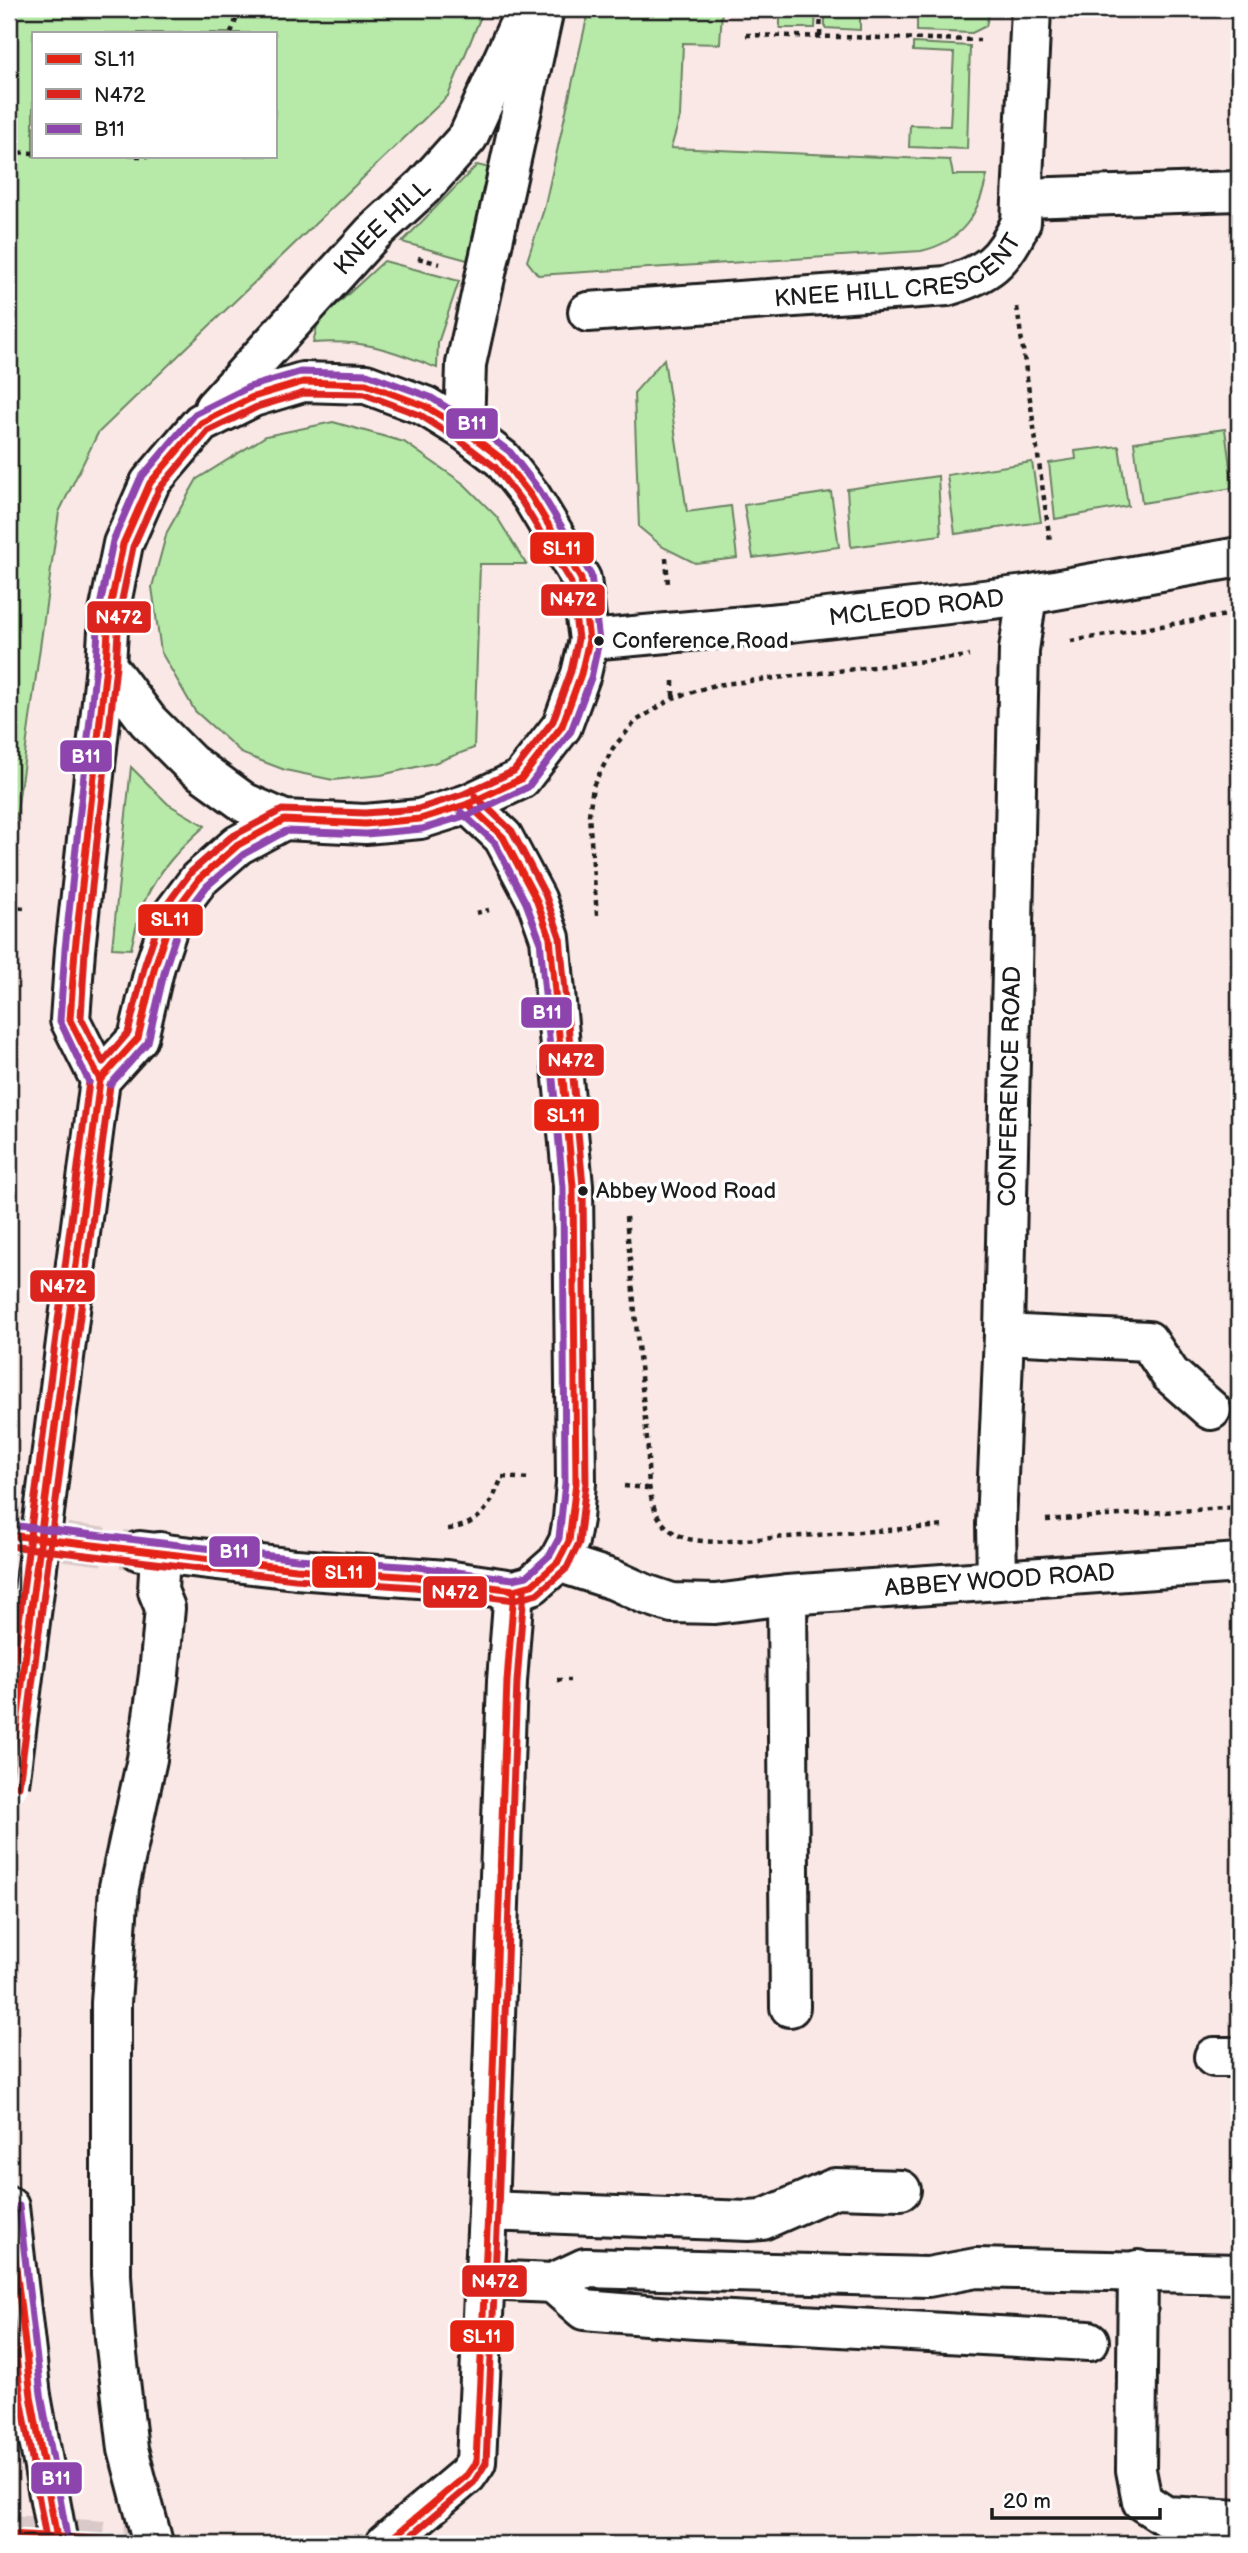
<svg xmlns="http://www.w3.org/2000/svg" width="1248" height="2553" font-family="'Balsamiq Sans',sans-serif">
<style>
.green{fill:#b7e9a9;stroke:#6a8262;stroke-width:2;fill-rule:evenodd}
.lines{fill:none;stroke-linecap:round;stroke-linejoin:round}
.minor-tunnel{stroke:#d9c9c8;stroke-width:38;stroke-dasharray:38 19;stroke-linecap:butt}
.major-tunnel{stroke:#d9c9c8;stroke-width:38;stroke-dasharray:38 19;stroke-linecap:butt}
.minor-casing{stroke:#1c1c1c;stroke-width:44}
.major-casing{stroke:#1c1c1c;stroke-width:44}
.path{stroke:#1c1c1c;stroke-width:4.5;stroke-dasharray:5 5;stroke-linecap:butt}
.minor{stroke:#fff;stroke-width:38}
.major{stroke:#fff;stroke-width:38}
.major-bridge-casing{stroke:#1c1c1c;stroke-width:44;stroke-linecap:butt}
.major-bridge{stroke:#fff;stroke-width:38}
.bus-1-casing{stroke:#fff;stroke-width:12}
.bus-2-casing{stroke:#fff;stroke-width:12}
.bus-3-casing{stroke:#fff;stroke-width:12}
.bus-1{stroke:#e42313;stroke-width:7}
.bus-2{stroke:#dc241f;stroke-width:7}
.bus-3{stroke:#8e44ad;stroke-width:7}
.bus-dot{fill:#1c1c1c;stroke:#fff;stroke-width:2.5}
.labels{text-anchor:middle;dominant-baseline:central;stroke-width:7;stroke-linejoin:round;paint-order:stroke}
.bus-label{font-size:22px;fill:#1c1c1c;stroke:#fff;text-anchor:start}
.street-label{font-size:24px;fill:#1c1c1c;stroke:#fff}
.line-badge{stroke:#fff;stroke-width:2.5}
.badge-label{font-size:19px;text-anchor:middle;font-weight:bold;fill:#fff}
</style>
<rect width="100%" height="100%" fill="#fae8e6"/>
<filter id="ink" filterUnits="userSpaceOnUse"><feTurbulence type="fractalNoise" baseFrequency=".0143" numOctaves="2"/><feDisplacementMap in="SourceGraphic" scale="14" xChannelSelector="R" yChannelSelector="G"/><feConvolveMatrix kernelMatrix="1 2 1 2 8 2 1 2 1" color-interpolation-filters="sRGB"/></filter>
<g filter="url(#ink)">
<g class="green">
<path d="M9,9H484L448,96L98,433L59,512L13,840L9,855ZM33,33H275V156H33Z"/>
<path d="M589,9H722L720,44L683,43L680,117L671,148L950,160L953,175H987C979,214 962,242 921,251L538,275L527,261L544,209Z"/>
<path d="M780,9H816L815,28H780Z"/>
<path d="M825,9H860V30L825,28Z"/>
<path d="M876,9H938L989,13L986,26L972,33L917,31V11Z"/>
<path d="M913,43L970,46L967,149L909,147L910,125L950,126L954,53L913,51Z"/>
<path d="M477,165L494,169L467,260L402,242Z"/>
<path d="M384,261L459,281L438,343L437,368C390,350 365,339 313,343L318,322Z"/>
<path d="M664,359L687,512L731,506L737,558L695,563L663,547L639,527L634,393Z"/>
<path d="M333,422L404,442L464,484L497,517L526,564H480L474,748L434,763L381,775L333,780L285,770L243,754L195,711L161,652L152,587L167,532L197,479L266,436Z"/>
<path d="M1225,429L1233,488L1142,503L1134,442Z"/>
<path d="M1119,446L1128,506L1055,519L1049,463L1076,459L1075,451Z"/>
<path d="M1032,462L1041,522L955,534L947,475Z"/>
<path d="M938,476L941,535L851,547L847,489Z"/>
<path d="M831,492L839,547L753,558L744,505Z"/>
<path d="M131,767L168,804L205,826C180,848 159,870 145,900C138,915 135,933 131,949L112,948Z"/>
</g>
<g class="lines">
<path class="minor-tunnel" d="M9,2534L168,2544"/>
<path class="major-tunnel" d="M9,1535L140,1551"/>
<g class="minor-casing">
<g id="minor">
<path d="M1023,198L1239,191"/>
<path id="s1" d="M588,312L947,286C988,273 1003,262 1021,222L1031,9"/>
<path d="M1004,1334L1148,1341L1170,1374L1211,1410"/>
<path id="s2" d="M558,1562L614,1580L645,1594L672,1603L715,1604L787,1595L1239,1563"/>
<path id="s3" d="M997,1580L996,1524L1004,1334L1019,650L1027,595"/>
<path d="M787,1595L790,2007"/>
<path d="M1214,2057H1239"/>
<path d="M488,2211L748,2221L762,2220L835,2188L901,2190"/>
<path d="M1138,2270L1136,2470L1142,2501L1165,2516L1239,2520"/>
<path d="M484,2280L553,2283L585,2268L928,2277L976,2268L1239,2274"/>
<path d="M553,2283L584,2310L696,2319L1089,2341"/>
<path d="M153,2543L128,2449L115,2338L111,2275V2003L119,1887L147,1759L159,1674L165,1608L158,1591L160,1552"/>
<path d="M385,2544L467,2475L476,2462L488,2211L507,1681L514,1590"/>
</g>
</g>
<g class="major-casing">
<g id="major">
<path id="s4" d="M214,408L372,234L424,186L468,137L526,9"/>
<path d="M464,430L466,364L544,9"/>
<path id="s5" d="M589,640L791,622L1027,595L1239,557"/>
<path d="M100,1080L138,1038L155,966L172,915L199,879L238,845L284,820"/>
<path d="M76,1264L100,1080L70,1020L75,950L106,665L109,613L123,544L150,483L201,423L253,397L303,382L366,384L425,406L464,430L502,459L531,496L581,579L589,640L581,674L562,726L521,779L468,804L420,819L365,824L284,820L245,803L190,763L148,721L106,665"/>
<path d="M140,1551L296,1569L446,1580L514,1590L532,1585L558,1562L569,1541L573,1519L576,1483L573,1186L550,938L536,899L503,837L468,804"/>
<path d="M9,2207L31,2396"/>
</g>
</g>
<g class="path">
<path d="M231,33L240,9"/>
<path d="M746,35L980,40"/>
<path d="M820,36L821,9"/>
<path d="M9,152L33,153"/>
<path d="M136,156H187"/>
<path d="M418,258L440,264"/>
<path d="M1017,307L1050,541"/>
<path d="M666,558L668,585"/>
<path d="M1071,641L1239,613"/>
<path d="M673,681V698"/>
<path d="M9,907L26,908"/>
<path d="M476,913L489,910"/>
<path d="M597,915L589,815L593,786L613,748L636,721L673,698L715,685L969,656"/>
<path d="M626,1217L648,1451C648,1484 647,1522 682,1537C692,1541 705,1541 715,1542L946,1526"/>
<path d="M624,1486L648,1488"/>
<path d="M1046,1520L1239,1507"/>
<path d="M448,1529C481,1525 491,1505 502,1477L529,1479"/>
<path d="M557,1680H570"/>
</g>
<use href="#minor" class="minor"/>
<use href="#major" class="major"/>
<g class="major-bridge-casing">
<g id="major-bridge">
<path d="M9,1785L76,1264"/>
<path d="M31,2396L58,2544"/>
</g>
</g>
<use href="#major-bridge" class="major-bridge"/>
<g class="bus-1-casing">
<g id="bus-1">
<path d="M303,382L366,384L425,406L464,430L502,459L531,496L581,579L589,640L581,674L562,726L521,779L468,804L420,819L365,824L284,820L238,845L199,879L172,915L155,966L138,1038L100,1080L70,1020L75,950L106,665L109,613L123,544L150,483L201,423L253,397Z"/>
<path d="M100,1080L9,1785L10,1769Z"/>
<path d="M9,1535L296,1569L416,1577L514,1590L532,1585L558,1562L569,1541L576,1483L573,1186L550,938L536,899L503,837L468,804"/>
<path d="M9,2207L31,2396L58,2544"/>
<path d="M9,2534L186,2544"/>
<path d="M385,2544L467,2475L476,2462L488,2211L507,1681L514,1590"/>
</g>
</g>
<g class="bus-2-casing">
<g id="bus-2">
<path d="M304,393L364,394L420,415L458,439L495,467L522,502L571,583L578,639L571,671L553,721L514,771L464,794L418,809L365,813L282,810L231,837L191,872L163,910L145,964L128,1033L103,1062L81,1018L85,951L116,666L119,614L133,547L159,489L208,431L257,407Z"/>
<path d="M9,1546L295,1579L415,1587L514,1600L537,1594L567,1568L579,1543L586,1483L583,1186L560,937L545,894L512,831L475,796"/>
<path d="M9,1698L89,1082"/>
<path d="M19,1786L110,1085"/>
<path d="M9,2296L21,2398L47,2544"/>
<path d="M401,2544L474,2482L486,2463L498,2211L517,1682L524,1591"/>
</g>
</g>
<g class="bus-3-casing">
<g id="bus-3">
<path d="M89,1082L60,1021L65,949L96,664L99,611L113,541L140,479L195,414L249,387L300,372L367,374L430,397L470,422L510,452L540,491L591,575L599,641L591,678L571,731L528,787L471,814L422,829L366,834L286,831L244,854L207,886L181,920L165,969L148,1042L110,1085"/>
<path d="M10,1525L297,1559L417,1567L513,1579L527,1576L550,1555L559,1538L565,1483L563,1187L540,940L526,903L495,843L461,812"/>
<path d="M19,2206L41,2394L68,2542"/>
</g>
</g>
<use href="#bus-1" class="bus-1"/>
<use href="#bus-2" class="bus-2"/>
<use href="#bus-3" class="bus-3"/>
</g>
</g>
<g class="bus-dot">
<circle cx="599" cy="641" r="6"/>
<circle cx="583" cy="1191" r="6"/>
</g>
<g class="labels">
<g class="bus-label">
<text x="612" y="641">Conference Road</text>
<text x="596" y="1191">Abbey Wood Road</text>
</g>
<g class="street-label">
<text stroke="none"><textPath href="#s4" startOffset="247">KNEE HILL</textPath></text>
<text stroke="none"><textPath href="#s1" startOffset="317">KNEE HILL CRESCENT</textPath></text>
<text stroke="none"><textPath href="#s5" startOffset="329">MCLEOD ROAD</textPath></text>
<text stroke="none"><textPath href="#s3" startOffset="494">CONFERENCE ROAD</textPath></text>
<text stroke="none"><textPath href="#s2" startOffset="450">ABBEY WOOD ROAD</textPath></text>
</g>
</g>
<g class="line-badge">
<rect x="445" y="407" width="54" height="33" rx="7" fill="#8e44ad"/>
<rect x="529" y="531" width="66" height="34" rx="7" fill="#e42313"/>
<rect x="540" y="583" width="66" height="34" rx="7" fill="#dc241f"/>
<rect x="86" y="600" width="66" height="34" rx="7" fill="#dc241f"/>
<rect x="59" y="739" width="54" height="34" rx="7" fill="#8e44ad"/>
<rect x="137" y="903" width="67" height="34" rx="7" fill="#e42313"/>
<rect x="520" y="996" width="53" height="33" rx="7" fill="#8e44ad"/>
<rect x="538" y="1043" width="67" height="34" rx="7" fill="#dc241f"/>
<rect x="533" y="1098" width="67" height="34" rx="7" fill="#e42313"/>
<rect x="29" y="1269" width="67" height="34" rx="7" fill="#dc241f"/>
<rect x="208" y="1535" width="53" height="33" rx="7" fill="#8e44ad"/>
<rect x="311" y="1555" width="66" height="34" rx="7" fill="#e42313"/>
<rect x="422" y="1575" width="66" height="34" rx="7" fill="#dc241f"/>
<rect x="461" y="2264" width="67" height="34" rx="7" fill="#dc241f"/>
<rect x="449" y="2319" width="66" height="34" rx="7" fill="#e42313"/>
<rect x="30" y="2461" width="53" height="34" rx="7" fill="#8e44ad"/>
</g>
<g class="badge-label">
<text x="472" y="430">B11</text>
<text x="562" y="555">SL11</text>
<text x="573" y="606">N472</text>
<text x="119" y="624">N472</text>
<text x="86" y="763">B11</text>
<text x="170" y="926">SL11</text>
<text x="547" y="1019">B11</text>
<text x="571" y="1067">N472</text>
<text x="566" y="1122">SL11</text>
<text x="63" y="1293">N472</text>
<text x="234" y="1558">B11</text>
<text x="344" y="1579">SL11</text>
<text x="455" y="1599">N472</text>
<text x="495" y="2288">N472</text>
<text x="482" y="2343">SL11</text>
<text x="56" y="2485">B11</text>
</g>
<rect width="1248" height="2553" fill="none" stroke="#fff" stroke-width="35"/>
<rect x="18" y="18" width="1213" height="2518" fill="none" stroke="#1c1c1c" stroke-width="2.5" filter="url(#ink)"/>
<rect x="32" y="32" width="245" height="126" fill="#ffffff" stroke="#a4a4a4" stroke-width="2"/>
<rect x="46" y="54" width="35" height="10" fill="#e42313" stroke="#a4a4a4" stroke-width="2"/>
<text x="94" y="66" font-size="21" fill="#1c1c1c">SL11</text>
<rect x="46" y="89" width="35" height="10" fill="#dc241f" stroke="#a4a4a4" stroke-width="2"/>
<text x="94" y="102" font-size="21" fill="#1c1c1c">N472</text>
<rect x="46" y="124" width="35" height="10" fill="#8e44ad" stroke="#a4a4a4" stroke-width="2"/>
<text x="94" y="136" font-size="21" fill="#1c1c1c">B11</text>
<path d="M992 2508v10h168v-10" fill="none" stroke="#1c1c1c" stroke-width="3.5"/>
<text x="1003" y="2508" font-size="21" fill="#1c1c1c" stroke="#ffffff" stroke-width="5" paint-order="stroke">20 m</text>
</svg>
